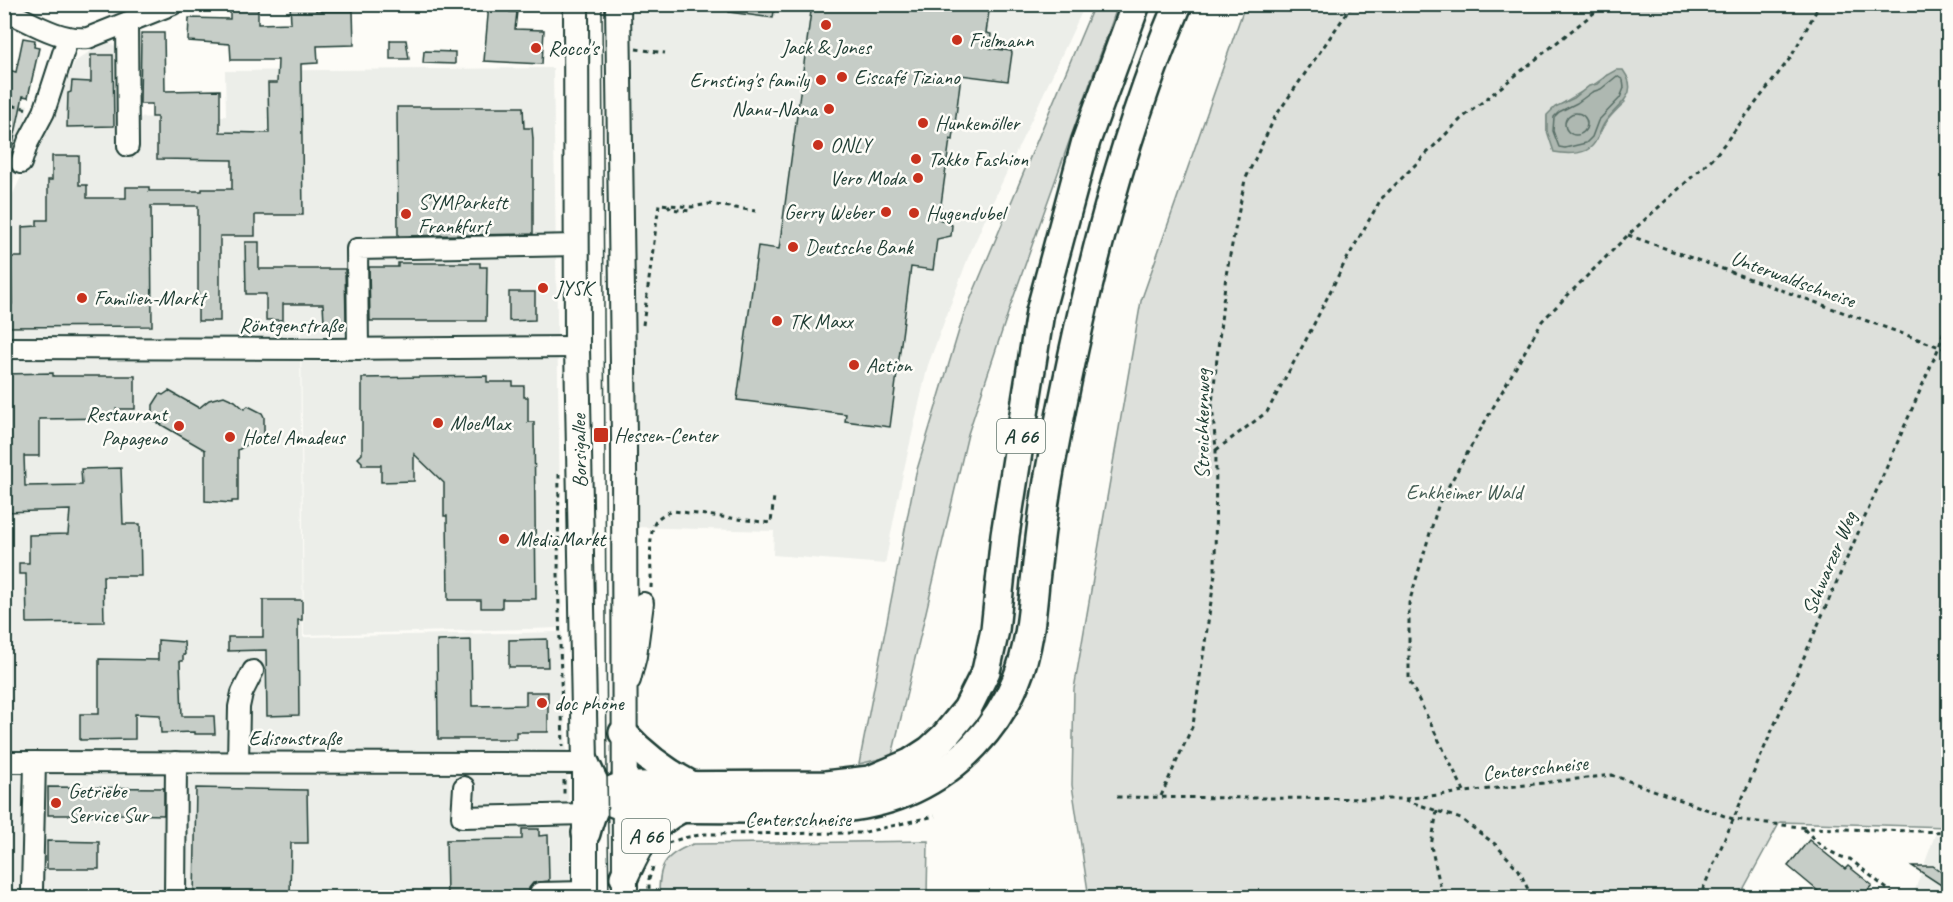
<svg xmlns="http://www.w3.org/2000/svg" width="1953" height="902" font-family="Caveat,sans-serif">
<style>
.built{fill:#eceee9}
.green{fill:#dde0db;stroke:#7e8e88;stroke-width:1.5;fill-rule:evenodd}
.water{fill:#aeb8b1;stroke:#75877f;stroke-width:1.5}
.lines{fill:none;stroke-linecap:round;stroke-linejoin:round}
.shore{stroke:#586e66;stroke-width:1.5}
.building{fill:#c6cdc7;stroke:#1f3d34;stroke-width:1.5}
.minor-casing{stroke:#1f3d34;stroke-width:24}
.major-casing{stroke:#1f3d34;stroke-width:28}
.highway-casing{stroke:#1f3d34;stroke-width:32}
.path{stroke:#1f3d34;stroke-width:3;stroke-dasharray:4.5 4.5;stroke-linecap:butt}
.minor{stroke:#fdfcf7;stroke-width:20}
.major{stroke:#fdfcf7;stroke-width:24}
.highway{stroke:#fdfcf7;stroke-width:27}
.tram{stroke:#1f3d34;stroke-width:1.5}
.poi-dot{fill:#c8321e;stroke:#fdfcf7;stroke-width:2}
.labels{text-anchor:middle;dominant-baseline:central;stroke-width:5;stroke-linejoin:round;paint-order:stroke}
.shield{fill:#fdfcf7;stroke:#62766e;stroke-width:1.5}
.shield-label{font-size:20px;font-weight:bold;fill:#1f3d34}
.poi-label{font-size:21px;fill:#1f3d34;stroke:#fdfcf7;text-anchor:start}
.street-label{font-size:21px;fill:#1f3d34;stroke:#fdfcf7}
.park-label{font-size:21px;fill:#455e55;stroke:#fdfcf7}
</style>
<rect width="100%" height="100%" fill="#fdfcf7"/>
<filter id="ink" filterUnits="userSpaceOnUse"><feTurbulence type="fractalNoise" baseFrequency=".0167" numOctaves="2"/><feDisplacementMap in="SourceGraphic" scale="12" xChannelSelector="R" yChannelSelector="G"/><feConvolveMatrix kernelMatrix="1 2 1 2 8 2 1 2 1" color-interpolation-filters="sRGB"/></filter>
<g filter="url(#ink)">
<g class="built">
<path d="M633,5H1085L990,208L968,258L928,365L902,478L885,564L773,555L774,531L634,527Z"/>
<path d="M110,43L119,48L120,118L226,116L225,71L553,68L562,628L304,635L301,331L272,332L300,333L303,637L562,632L572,897L5,898V241L12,196L75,62L93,49Z"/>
<path d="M5,100L28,105L5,229Z"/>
<path d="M1935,835L1948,836V897L1912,898Z"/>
</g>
<g class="green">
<path d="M1094,5H1118L1010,307L968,434L892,756L859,764L916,473L963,317Z"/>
<path d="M1245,5H1948V827L1780,822L1739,897L1089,898L1072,785L1074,689L1141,301ZM1607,75L1625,102C1612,114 1603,123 1597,140L1547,131V116C1564,98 1589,91 1607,75Z"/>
<path d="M928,841L927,897H659C659,866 662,856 693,844Z"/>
</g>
<path class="water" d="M1616,70H1623C1642,96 1616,104 1604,124C1599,132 1598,142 1590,148C1581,155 1564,154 1554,152L1547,131V115L1555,107L1574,98L1589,86L1597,84L1607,75Z"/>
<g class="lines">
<g class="shore">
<path d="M1617,76L1623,80L1624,88L1620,98L1598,121L1592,137L1586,143L1565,148L1559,147L1553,131L1554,117L1559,112L1577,103L1592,92L1601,89Z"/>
<circle cx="1576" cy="124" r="11"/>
</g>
</g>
<g class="building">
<path d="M290,4H316V11H353L354,45L317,46L318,63L301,64L303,215H255V236H220V321H198V206H151L152,326L4,327L6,305L12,304L11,257H22V227L37,226V220H48V180H52V156H79V185H87V198H126V187H149V191H202V189H232V160L157,159V117H152V104H140L141,33H164L165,91L220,90V132L269,133L268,83H277L278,60H231L230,44L188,41L189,18L230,19V9H258V24L291,23Z"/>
<path d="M489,4H510V12H517L515,29L544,30L542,64L484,61Z"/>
<path d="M729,4H775L773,18L729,12Z"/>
<path d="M812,4H990L986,33L991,34L990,48L1011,51L1012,53L1008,81L961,75L953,140L950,139L939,219L952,225L951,236L937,239L933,270L911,267L890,427L845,421L846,414L737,400L758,246L779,249Z"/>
<path d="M23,38L35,40L34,47L39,48L28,97L23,96L10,158V159H4V69L16,72Z"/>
<path d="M390,40H406L409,59H390Z"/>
<path d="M424,51L455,52V64L423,63Z"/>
<path d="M91,55H113L114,126L67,127L68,93L71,92L72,81L91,82Z"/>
<path d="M397,107H523L524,128H532L533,139V234L398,236Z"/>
<path d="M245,242H259V269H345L346,321H324L323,304H283V320H266V294H246Z"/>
<path d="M398,263H480V267H487L486,321H370L369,267H398Z"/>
<path d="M509,292H535V320L509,321Z"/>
<path d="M53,373V376H135V409H116V418L39,419V456H24L25,486L82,485L81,469L121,468L123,524H140L141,576H103L104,622L27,623L26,574H19V563H29V535L68,534L70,510L4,512V374Z"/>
<path d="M487,376V382H513V386H524V397H528V422H534L536,599H502V608H481V600H448L447,516H444V483L414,454V481L381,482V465H362V462L358,458L362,454V378Z"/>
<path d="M169,391L199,408L209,400L224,396L235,401L244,409L248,406L262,413L264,417V435L238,450V501H232V503L205,501V450L153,420V405L160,394L163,395Z"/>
<path d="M263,600H302V620H298L299,715L267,716L266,650L228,651V637H263Z"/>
<path d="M547,639L548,667H509V640Z"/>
<path d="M158,640L184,642L185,655H183V661H180L182,716H214L215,734H195V732L161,733L160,715L135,714V739L80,740V714H99V659L158,660Z"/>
<path d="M471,640L472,706L526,705V692H548V732H516V739H438L437,641Z"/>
<path d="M48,787L164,788V815L120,814V812L98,815H48Z"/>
<path d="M196,788L307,790L308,843H291L290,897H194Z"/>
<path d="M522,829H539V836L548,835L549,881L533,883L529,888V897H447L446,840L522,839Z"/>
<path d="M1809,840L1845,869L1848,866L1872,885L1862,897H1834L1827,892L1824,896L1788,866Z"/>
<path d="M47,841L99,842V869H47Z"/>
<path d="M1912,866H1933L1947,876L1941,885Z"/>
</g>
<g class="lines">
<g class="minor-casing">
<g id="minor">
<path d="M4,10C31,22 59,41 88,38L173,4"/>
<path d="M127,23L128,146"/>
<path d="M21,163L28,142L44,112L68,38"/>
<path d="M4,348L329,349L577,347"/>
<path d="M358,349L357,249L577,245"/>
<path d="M630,680L636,656L643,603"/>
<path d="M4,762L585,763"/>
<path d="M238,762L239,707L242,693L253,671"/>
<path d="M464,787L462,817L586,814"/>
<path d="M32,889L35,762"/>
<path d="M540,893L585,892"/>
<path d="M175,898L176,762"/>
</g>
</g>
<g class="major-casing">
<g id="major">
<path d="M576,4L577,347L585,763V898"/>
<path d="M618,4L624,437L625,898"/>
</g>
</g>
<g class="highway-casing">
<g id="highway">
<path d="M623,733C642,754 664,771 689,784"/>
<path d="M585,763C602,801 605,805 646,809C686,808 725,809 764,809C816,810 866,812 914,789C959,768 997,728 1016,681C1029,650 1032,615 1035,582C1039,545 1043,507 1050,470C1079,312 1115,154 1178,4"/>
<path d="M586,833C592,810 598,792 624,786L826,785L870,780L910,763L930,750L944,737L967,709L986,671L995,630L1005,535L1040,312L1086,141L1136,4"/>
<path d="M624,877C640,842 648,826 682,808"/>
</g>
</g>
<g class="path">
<path d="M636,49L665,53"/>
<path d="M4,104L29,109"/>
<path d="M668,205L671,209L690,211"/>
<path d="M1628,235L1948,350"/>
<path d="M643,325L659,204L692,207L709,204L756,211"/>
<path d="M1216,450L1267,412L1308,336L1343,266L1381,199L1461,119L1605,4"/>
<path d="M559,474L558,574L563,747"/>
<path d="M651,588C652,572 647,533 656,521C661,515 666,513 673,511L771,523L774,496"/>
<path d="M564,780V798"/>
<path d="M1464,791L1409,680V603L1439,503L1542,321L1628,235L1715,156L1791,57L1820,4"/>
<path d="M1161,796L1193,725L1215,574L1216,450L1212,404L1226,275L1245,180L1275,117L1353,4"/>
<path d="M1117,797L1404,799L1612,775L1733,819L1808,828L1948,832"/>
<path d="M1405,800L1461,819L1495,844L1519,870L1532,898"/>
<path d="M1437,811L1431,846L1443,898"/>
<path d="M1804,829C1816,842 1832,856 1850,859L1892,893"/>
<path d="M668,843L683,838L705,834L861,833L935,816"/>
<path d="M649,898V879L653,867"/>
<path d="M1699,898L1939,347L1948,317"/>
</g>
<use href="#minor" class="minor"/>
<use href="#major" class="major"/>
<use href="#highway" class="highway"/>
<path class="tram" d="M602,4L607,774L609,898"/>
</g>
</g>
<g class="poi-dot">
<circle cx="826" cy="25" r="6"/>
<circle cx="957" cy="40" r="6"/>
<circle cx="536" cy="48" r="6"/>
<circle cx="842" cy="77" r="6"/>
<circle cx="821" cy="80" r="6"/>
<circle cx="829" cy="109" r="6"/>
<circle cx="923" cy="123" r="6"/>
<circle cx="818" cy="145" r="6"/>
<circle cx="916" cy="159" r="6"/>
<circle cx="918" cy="178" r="6"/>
<circle cx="886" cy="212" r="6"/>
<circle cx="914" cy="213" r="6"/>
<circle cx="406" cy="214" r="6"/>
<circle cx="793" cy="247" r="6"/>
<circle cx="543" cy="288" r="6"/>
<circle cx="82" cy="298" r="6"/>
<circle cx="777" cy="321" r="6"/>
<circle cx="854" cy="365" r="6"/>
<circle cx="438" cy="423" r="6"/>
<circle cx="179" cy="426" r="6"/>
<rect x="593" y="427" width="16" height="16" rx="3"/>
<circle cx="230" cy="437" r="6"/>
<circle cx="504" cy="539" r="6"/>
<circle cx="542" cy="703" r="6"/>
<circle cx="56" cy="803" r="6"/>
</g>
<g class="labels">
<g class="shield">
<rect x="997" y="419" width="48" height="34" rx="4.5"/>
<rect x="622" y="819" width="48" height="34" rx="4.5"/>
</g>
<g class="shield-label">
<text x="1021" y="436">A 66</text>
<text x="646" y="836">A 66</text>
</g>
<g class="poi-label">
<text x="969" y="40">Fielmann</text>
<text x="826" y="47" text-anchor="middle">Jack &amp; Jones</text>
<text x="548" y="48">Rocco's</text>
<text x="854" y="77">Eiscafé Tiziano</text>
<text x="809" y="80" text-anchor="end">Ernsting's family</text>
<text x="817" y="109" text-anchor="end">Nanu-Nana</text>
<text x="935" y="123">Hunkemöller</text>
<text x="830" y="145">ONLY</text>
<text x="928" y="159">Takko Fashion</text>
<text x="906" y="178" text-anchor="end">Vero Moda</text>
<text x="418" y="202">SYMParkett<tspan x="418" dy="24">Frankfurt</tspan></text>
<text x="874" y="212" text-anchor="end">Gerry Weber</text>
<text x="926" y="213">Hugendubel</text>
<text x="805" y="247">Deutsche Bank</text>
<text x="555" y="288">JYSK</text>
<text x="94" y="298">Familien-Markt</text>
<text x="789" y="321">TK Maxx</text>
<text x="866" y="365">Action</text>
<text x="167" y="414" text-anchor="end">Restaurant<tspan x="167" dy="24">Papageno</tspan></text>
<text x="450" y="423">MoeMax</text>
<text x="614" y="435">Hessen-Center</text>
<text x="242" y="437">Hotel Amadeus</text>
<text x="516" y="539">MediaMarkt</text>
<text x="554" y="703">doc phone</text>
<text x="68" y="791">Getriebe<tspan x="68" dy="24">Service Sur</tspan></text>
</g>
<g class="street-label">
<text transform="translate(1793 279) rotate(20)">Unterwaldschneise</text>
<text x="291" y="325">Röntgenstraße</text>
<text transform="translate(1202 424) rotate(-90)">Streichkernweg</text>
<text transform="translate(579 451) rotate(-91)">Borsigallee</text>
<text transform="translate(1829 563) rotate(-67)">Schwarzer Weg</text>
<text x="295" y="738">Edisonstraße</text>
<text transform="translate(1535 768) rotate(-6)">Centerschneise</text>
<text x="798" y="819">Centerschneise</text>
</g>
<g class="park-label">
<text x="1464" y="492">Enkheimer Wald</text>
</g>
</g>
<rect width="1953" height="902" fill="none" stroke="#fdfcf7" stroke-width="24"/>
<rect x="12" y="12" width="1929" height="878" fill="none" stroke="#1f3d34" stroke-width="2" filter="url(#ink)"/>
</svg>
